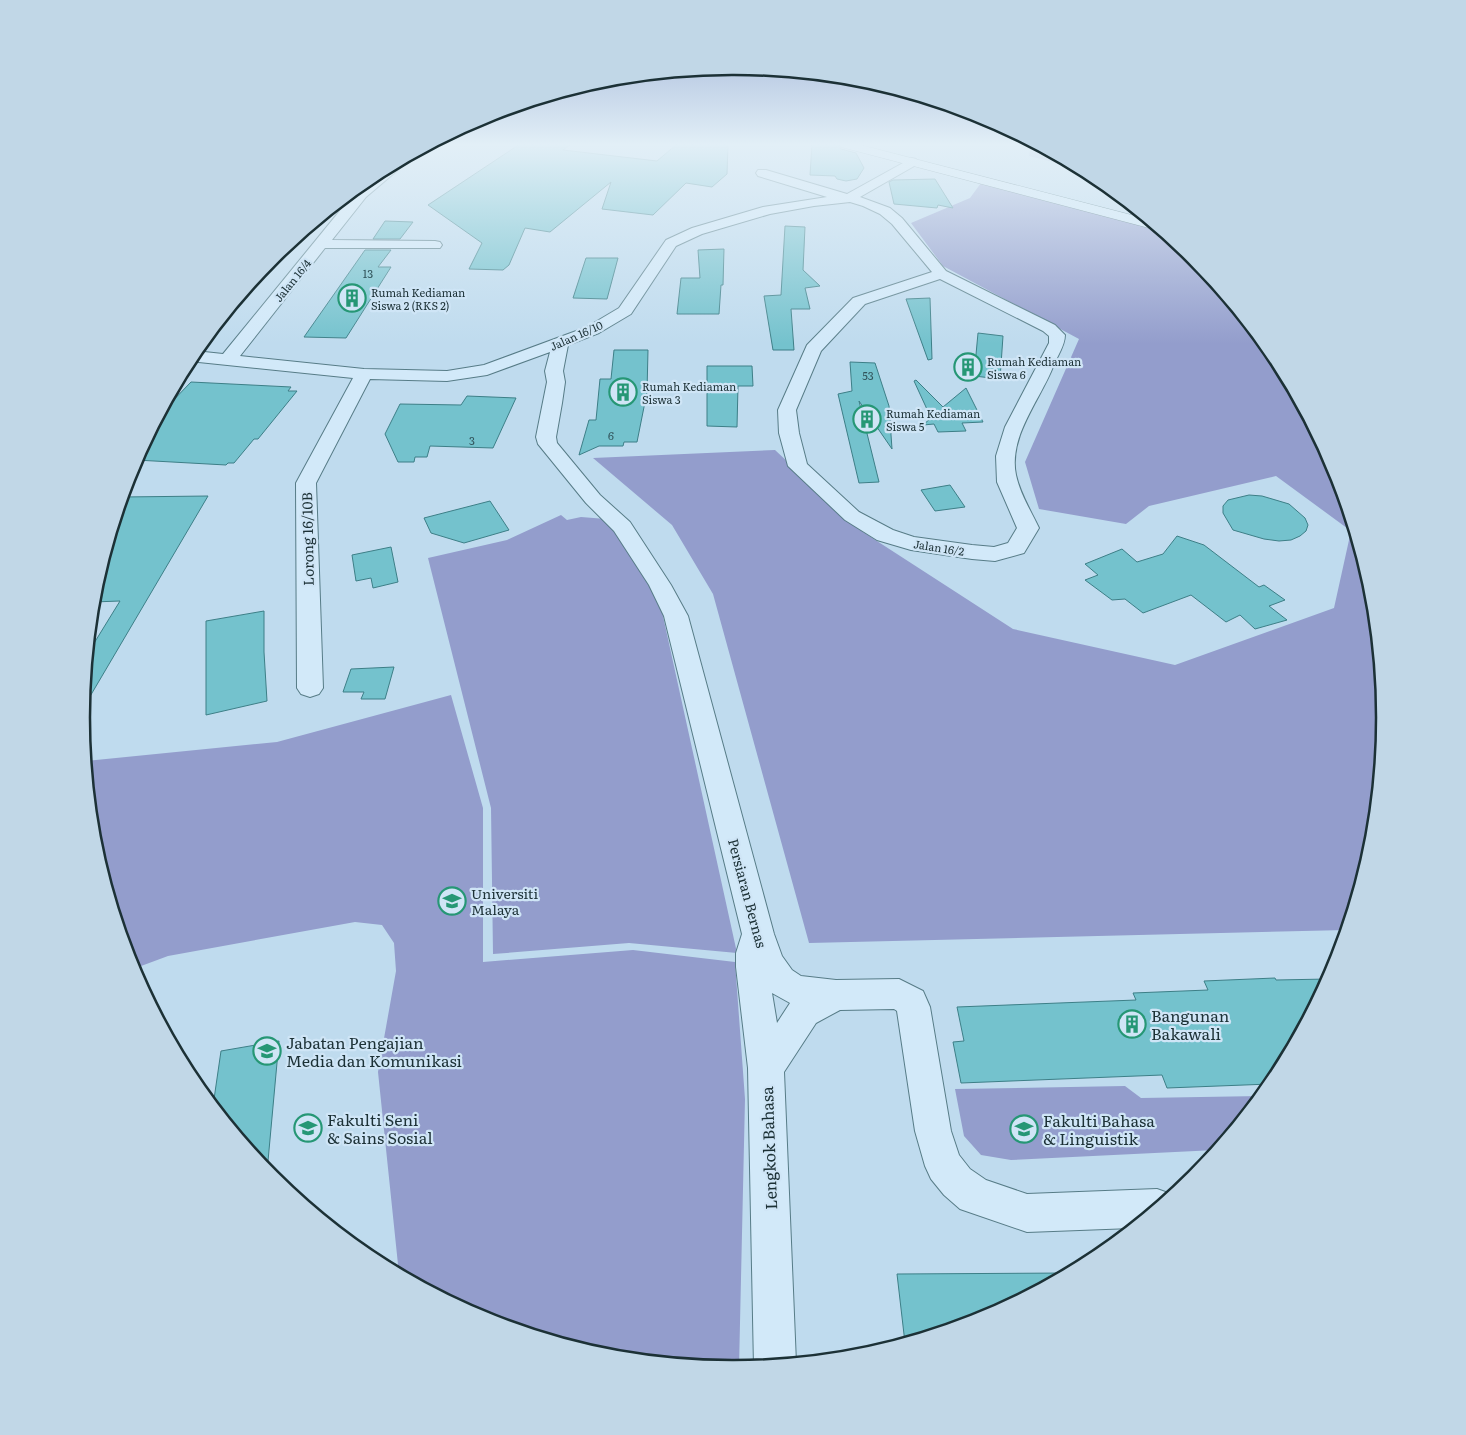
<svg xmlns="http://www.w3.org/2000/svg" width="1466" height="1435" font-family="Literata,serif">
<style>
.green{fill:#939dcc}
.building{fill:#74c2cd;stroke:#3d7f87}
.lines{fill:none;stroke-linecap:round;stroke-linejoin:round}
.minor-casing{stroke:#577c87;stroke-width:2}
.secondary-casing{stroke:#3b5f69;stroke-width:1}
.minor{fill:#d2e9f9;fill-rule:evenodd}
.secondary{fill:#d2e9f9;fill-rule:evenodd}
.labels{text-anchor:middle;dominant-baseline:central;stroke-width:4.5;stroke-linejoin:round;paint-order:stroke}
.number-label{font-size:11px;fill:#32555c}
.far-street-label{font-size:11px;fill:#1c3136;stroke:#cfe5f6}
.far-poi-label{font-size:11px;fill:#1c3136;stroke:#cfe5f6;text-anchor:start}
.street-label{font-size:14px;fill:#1c3136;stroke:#cfe5f6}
.poi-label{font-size:14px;fill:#1c3136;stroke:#cfe5f6;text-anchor:start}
.near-poi-label{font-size:16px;fill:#1c3136;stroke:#cfe5f6;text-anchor:start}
.near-street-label{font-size:16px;fill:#1c3136;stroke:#cfe5f6}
.rim{fill:none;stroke:#1c3136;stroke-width:2.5}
</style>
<rect width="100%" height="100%" fill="#bfdbee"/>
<g class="green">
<path d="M1031,144H1034L1082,169L1029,156Z"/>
<path d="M981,183L1160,229L1194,257L1275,356L1335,469L1372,591L1384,718L1372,845L1346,930L809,943L713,594L672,525L593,458L775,450L863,532L1013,629L1175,665L1334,608L1351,531L1276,476L1149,506L1126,524L1039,509L1025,462L1079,339L943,266L911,223L970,198Z"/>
<path d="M561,515L567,520L581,517L606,519L659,598L737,953L629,943L493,954L491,808L428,558L507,540Z"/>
<path d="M451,695L483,808V962L633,950L735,962L745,1099L739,1368L606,1356L484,1319L399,1274L378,1072L396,971L394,943L382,925L355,922L168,956L133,969L131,966L94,844L86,761L277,742Z"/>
<path d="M1125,1086L1141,1098L1261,1096L1216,1150L1011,1160L981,1155L964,1136L955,1089Z"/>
</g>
<g class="building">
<path d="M520,144H571L563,150L657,161L677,144H728L727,174L712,187L686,183L653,215L602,209L611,182L550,232L525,228L509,265L503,270L469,269L482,243L428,205Z"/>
<path d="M812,144H837L841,149L856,153L864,168L857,179L846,181L837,179L835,176L810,175Z"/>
<path d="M935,179L953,208L938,205L937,208L894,204L889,182L893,180Z"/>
<path d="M385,221L413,222L400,239H373Z"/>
<path d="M785,226L805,227L803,270L820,286L805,288L810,309H791L794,350H773L764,296L781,295Z"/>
<path d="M724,249L723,285H721L719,314H677L681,278H700L698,250Z"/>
<path d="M365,250H391L378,267H391L346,338L304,337Z"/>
<path d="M586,258H618L607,299L573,298Z"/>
<path d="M930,298L932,359L928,360L906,299Z"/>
<path d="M978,333L1003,336L1000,379L974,376Z"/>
<path d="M614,350H648L647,392L637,442H624L623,446H599L579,455L589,420H596L600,379H611Z"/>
<path d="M850,362L875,363L889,406L892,449L859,401L879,482L859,483L838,394L852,391Z"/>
<path d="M707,366H752L753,386H738L737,427L707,426Z"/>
<path d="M916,380L943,407L966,388L983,422L962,423L966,431L938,432L934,424L923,425L931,418L914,381Z"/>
<path d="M191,382L291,387L288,391H297L258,439H254L234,463H228L226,465L136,460L162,412Z"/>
<path d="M467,396L516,398L493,448L430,446L427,457H415L414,462H398L385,434L400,404L461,405Z"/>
<path d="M950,485L965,507L935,511L921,490Z"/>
<path d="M1249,495L1262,496L1289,504L1305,518L1308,525L1306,531L1300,536L1291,540L1279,541L1264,539L1233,530L1223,513V506L1228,500Z"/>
<path d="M208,496L82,710L88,653L120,601L93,602L94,590L122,497Z"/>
<path d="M490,501L509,530L464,543L431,533L424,518Z"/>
<path d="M1177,536L1204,545L1259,587L1264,585L1285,600L1269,606L1287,620L1255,629L1240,615L1226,622L1191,595L1143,613L1125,599L1112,600L1085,580L1098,575L1085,564L1122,549L1137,562L1163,554Z"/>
<path d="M391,547L398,582L373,588L371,578L356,581L352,555Z"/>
<path d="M264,611V652L267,701L206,715V621Z"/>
<path d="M394,667L385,699H361L364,692H343L351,669Z"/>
<path d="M1275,978L1276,980L1328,979L1270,1084L1167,1088L1162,1075L961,1083L953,1042L964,1041L957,1007L1136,1000L1133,993L1208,990L1204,981Z"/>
<path d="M279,1041L267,1172L213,1106L221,1051Z"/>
<path d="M1068,1273L982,1319L905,1343L897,1274Z"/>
</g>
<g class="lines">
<g class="minor-casing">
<path id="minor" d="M406,157L408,160L406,163L366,197L332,240L435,241L440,242L442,245L440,248H325L240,356L364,369L447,371L484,365L587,327L619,308L666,240L692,228L763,207L827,197L758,176L756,173L758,170H766L847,194L912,158L916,159L918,162L916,165L860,197L890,208L902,218L946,271L1055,325L1065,335C1065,346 1057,356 1053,367C1040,400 1008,437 1016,475C1020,494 1031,511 1039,528L1024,553L995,561L972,559L911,550L877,540L845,520L788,466L779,433L778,410L807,345L853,298L932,272L892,224L880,214L863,206L850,202L814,206L770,214L702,234L676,246L631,314L599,333L568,345L563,371L565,382L562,403L556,437L557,443L600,495L630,522L671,585L688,616L774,934L782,956L792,970L801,976L836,980L899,979L923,991L930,1007L951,1131L959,1155L970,1169L986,1180L1027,1194L1157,1189L1171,1194V1196L1132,1228L1027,1232L960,1209L944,1195L931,1179L925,1166L915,1131L897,1011L894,1009L840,1010L816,1023L784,1072L796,1363L754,1367L748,1068L736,967V953L742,934L664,616L649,585L614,531L586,503L538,444L536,437L547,382L545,371L550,352L487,375L447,381L370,379L316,483L323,688L319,694L310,697L301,694L297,688L296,483L353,378L189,361L195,351L223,354L356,191L382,170ZM940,279L1043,331L1049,336V343L1005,427L996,456L997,482L1017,528L1008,543L994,547L972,545L914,537L893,530L859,512L807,464L799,433L796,410L821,351L865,304ZM772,993L790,1003L777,1023Z"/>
</g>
<g class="secondary-casing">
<path id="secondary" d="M839,144H857L1147,219L1158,228H1149L841,147Z"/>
</g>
<use href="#minor" class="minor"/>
<use href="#secondary" class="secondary"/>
</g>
<linearGradient id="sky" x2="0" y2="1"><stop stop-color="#98add3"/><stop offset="0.42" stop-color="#e2eff7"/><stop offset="1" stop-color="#e2eff7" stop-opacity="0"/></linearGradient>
<rect width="1466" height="344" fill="url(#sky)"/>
<defs>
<g id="building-ring" transform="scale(1.4375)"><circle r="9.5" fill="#cfe5f6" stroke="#269775" stroke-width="1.5"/><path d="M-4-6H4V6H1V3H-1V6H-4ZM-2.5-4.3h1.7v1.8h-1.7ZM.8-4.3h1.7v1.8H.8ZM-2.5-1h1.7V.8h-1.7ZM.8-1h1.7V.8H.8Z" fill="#269775"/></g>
<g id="university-ring" transform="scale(1.4375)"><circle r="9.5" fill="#cfe5f6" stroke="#269775" stroke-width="1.5"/><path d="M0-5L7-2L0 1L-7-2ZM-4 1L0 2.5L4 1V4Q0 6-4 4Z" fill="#269775"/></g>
</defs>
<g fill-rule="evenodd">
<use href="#building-ring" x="352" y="298"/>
<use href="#building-ring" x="968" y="367"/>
<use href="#building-ring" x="623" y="392"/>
<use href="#building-ring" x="867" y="419"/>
<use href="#university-ring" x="452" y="901"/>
<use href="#building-ring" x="1132" y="1024"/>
<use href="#university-ring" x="267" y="1051"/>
<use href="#university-ring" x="308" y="1128"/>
<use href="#university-ring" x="1024" y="1129"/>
</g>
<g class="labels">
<g class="number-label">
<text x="368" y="273">13</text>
<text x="868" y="375">53</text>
<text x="611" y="435">6</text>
<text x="472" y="440">3</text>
</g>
<g class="far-street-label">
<text transform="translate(292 280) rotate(-51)">Jalan 16/4</text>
<text transform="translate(576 335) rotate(-24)">Jalan 16/10</text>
<text transform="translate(939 547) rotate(9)">Jalan 16/2</text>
</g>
<g class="far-poi-label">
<text x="371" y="292">Rumah Kediaman<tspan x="371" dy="13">Siswa 2 (RKS 2)</tspan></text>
<text x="987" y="361">Rumah Kediaman<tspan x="987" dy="13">Siswa 6</tspan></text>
<text x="642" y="386">Rumah Kediaman<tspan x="642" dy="13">Siswa 3</tspan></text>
<text x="886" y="413">Rumah Kediaman<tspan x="886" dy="13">Siswa 5</tspan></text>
</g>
<g class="street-label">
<text transform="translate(307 539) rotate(-91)">Lorong 16/10B</text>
<text transform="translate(748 893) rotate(75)">Persiaran Bernas</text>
</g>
<g class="poi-label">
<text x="471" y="893">Universiti<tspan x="471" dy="16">Malaya</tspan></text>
</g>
<g class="near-poi-label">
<text x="1151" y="1015">Bangunan<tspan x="1151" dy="18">Bakawali</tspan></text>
<text x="286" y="1042">Jabatan Pengajian<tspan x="286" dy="18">Media dan Komunikasi</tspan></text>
<text x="327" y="1119">Fakulti Seni<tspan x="327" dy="18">&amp; Sains Sosial</tspan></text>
<text x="1043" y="1120">Fakulti Bahasa<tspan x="1043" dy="18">&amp; Linguistik</tspan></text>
</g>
<g class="near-street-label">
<text transform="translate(768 1148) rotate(-92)">Lengkok Bahasa</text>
</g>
</g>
<path d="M0 0H1466V1435H0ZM732 75H734A642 642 0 0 1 1376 717V718A642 642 0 0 1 734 1360H732A642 642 0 0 1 90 718V717A642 642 0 0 1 732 75Z" fill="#c1d7e7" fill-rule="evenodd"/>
<path class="rim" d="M732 75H734A642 642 0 0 1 1376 717V718A642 642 0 0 1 734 1360H732A642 642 0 0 1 90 718V717A642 642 0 0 1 732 75Z"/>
</svg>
